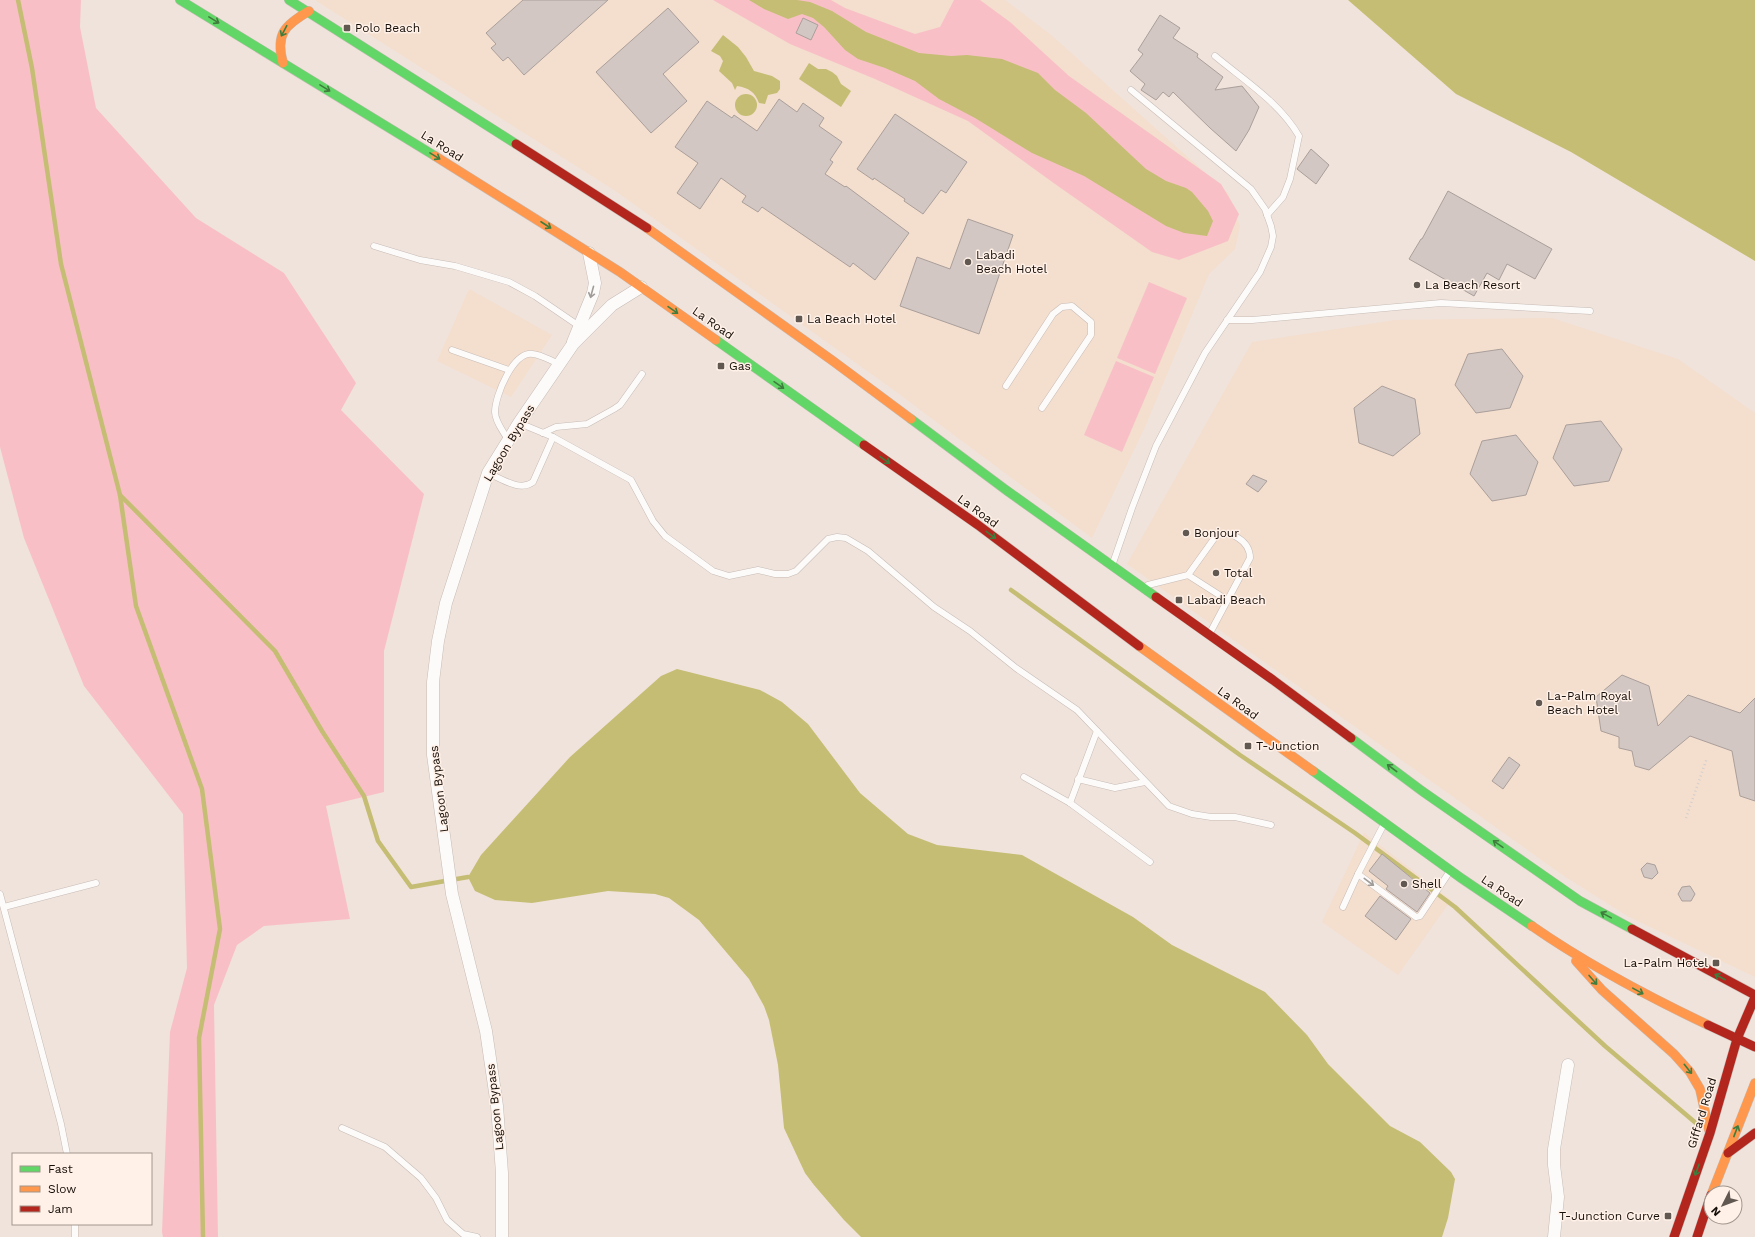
<svg xmlns="http://www.w3.org/2000/svg" width="1755" height="1237" font-family="'Work Sans',sans-serif">
<style>
.built{fill:#f4dece}
.green{fill:#f8c0c6}
.water{fill:#c5bd73}
.lines{fill:none;stroke-linecap:round;stroke-linejoin:round}
.stream{stroke:#c5bd73;stroke-width:4.5}
.building{fill:#d2c7c2;stroke:#aa9f9b}
.lane-casing{stroke:#c6bcb6;stroke-width:7}
.street-casing{stroke:#c6bcb6;stroke-width:13}
.fast-casing{stroke:#c6bcb6;stroke-width:10}
.slow-casing{stroke:#c6bcb6;stroke-width:10}
.jam-casing{stroke:#c6bcb6;stroke-width:10}
.path{stroke:#d3cfcd;stroke-width:2.5;stroke-dasharray:1 3;stroke-linecap:butt}
.lane{stroke:#fdfbfa;stroke-width:6}
.street{stroke:#fdfbfa;stroke-width:12}
.fast{stroke:#63d668;stroke-width:9}
.slow{stroke:#ff974d;stroke-width:9}
.jam{stroke:#b3261e;stroke-width:9}
.oneway{stroke:#407c3d}
.oneway2{stroke:#a09c99}
.poi-dot{fill:#625852;stroke:#fff1e7;stroke-width:1.5}
.labels{text-anchor:middle;dominant-baseline:central;stroke-width:3;stroke-linejoin:round;paint-order:stroke}
.poi-label{font-size:12px;fill:#150d08;stroke:#fff1e7;text-anchor:start}
.street-label{font-size:12px;fill:#150d08;stroke:#fff1e7}
</style>
<rect width="100%" height="100%" fill="#f0e3db"/>
<g class="built">
<path d="M315,0H1005L1050,34L1228,193L1240,226L1235,249L1209,274L1145,427L1092,538L891,388L614,190Z"/>
<path d="M469,289L552,335L511,397L437,361Z"/>
<path d="M1552,318L1678,359L1755,413V977L1629,917L1564,876L1127,564L1252,342L1395,320Z"/>
<path d="M1364,833L1451,900L1398,975L1322,922Z"/>
</g>
<g class="green">
<path d="M0,0H81L80,27L96,108L196,218L284,273L356,383L341,410L424,494L384,651V792L326,806L350,919L264,926L237,945L214,1005L218,1237H163L162,1232L170,1032L187,968L183,814L84,686L24,538L0,447Z"/>
<path d="M713,0H831L845,8L915,34L940,27L954,0H980L1010,22L1069,76L1221,184L1239,214L1228,241L1179,260L1152,252L1055,184L968,121L875,79L790,44Z"/>
<path d="M1149,282L1187,298L1155,374L1117,358Z"/>
<path d="M1116,361L1154,377L1122,452L1084,435Z"/>
</g>
<g class="water">
<path d="M749,0H797L810,2L832,11L866,32L919,53L951,56L967,55L1002,59L1038,73L1055,90L1086,113L1146,169L1166,181L1186,188L1192,192L1208,211L1213,221L1207,236L1184,233L1166,226L1084,176L1032,153L975,118L939,99L915,81L885,68L858,59L845,50L824,27L813,18L802,14L788,19L764,9Z"/>
<path d="M1348,0H1755V261L1571,152L1456,94Z"/>
<path d="M723,35L738,47L746,57L754,71L772,76L780,81V89L777,93L768,95L765,104L759,103C755,92 749,88 737,86L735,90L732,83L719,71L723,61L720,56L711,51Z"/>
<path d="M809,63L818,69H826L832,72L837,76L841,84L851,91L841,107L799,79Z"/>
<circle cx="746" cy="105" r="11"/>
<path d="M677,669L760,690L782,702L808,724L860,793L908,834L937,845L1022,855L1133,917L1172,945L1265,992L1307,1035L1328,1064L1390,1126L1420,1142L1451,1172L1455,1179L1448,1218L1442,1237H861L844,1220L814,1185L805,1173L784,1128L778,1065L769,1020L764,1006L749,979L699,920L669,898L655,894L608,891L532,903L495,900L475,891L468,877L481,855L570,757L661,676Z"/>
</g>
<g class="lines">
<g class="stream">
<path d="M18,0L32,68L61,264L120,495L275,651L322,731L364,796L378,841L411,887L468,877"/>
<path d="M120,495L136,606L202,789L220,929L199,1038L203,1237"/>
<path d="M1011,590L1240,755L1355,833L1455,907L1605,1046L1697,1124"/>
</g>
</g>
<g class="building">
<path d="M523,0H608L524,75L508,57L503,61L491,48L496,44L486,33Z"/>
<path d="M668,8L699,42L663,74L687,101L651,133L596,72Z"/>
<path d="M1160,15L1180,28L1173,38L1198,54L1197,57L1223,77L1215,90L1242,86L1259,107L1249,130L1236,151L1210,128L1173,92L1169,97L1163,92L1156,100L1141,90L1145,84L1130,71L1143,54L1138,50Z"/>
<path d="M803,18L818,25L811,40L796,33Z"/>
<path d="M779,99L797,112L803,103L824,118L819,126L842,142L830,160L833,162L825,174L845,187L846,186L909,233L875,280L853,263L850,267L762,207L758,212L742,202L746,196L721,178L700,209L677,193L698,163L675,147L707,101L732,118L734,115L757,131Z"/>
<path d="M895,114L967,162L946,193L941,190L923,214L904,201L905,199L874,178L873,180L857,169Z"/>
<path d="M1311,149L1329,165L1316,184L1297,169Z"/>
<path d="M1448,191L1552,249L1535,279L1507,264L1499,280L1487,273L1474,296L1409,259L1421,239H1422Z"/>
<path d="M968,219L1013,235L979,334L900,306L917,257L950,269Z"/>
<path d="M1502,349L1523,376L1510,408L1476,413L1455,385L1468,354Z"/>
<path d="M1382,386L1415,399L1420,434L1393,456L1359,443L1354,408Z"/>
<path d="M1601,421L1622,449L1609,481L1574,486L1553,458L1566,425Z"/>
<path d="M1516,435L1538,462L1526,495L1492,501L1470,474L1482,441Z"/>
<path d="M1253,475L1267,481L1258,492L1246,484Z"/>
<path d="M1622,675L1649,686L1658,726L1688,695L1740,713L1755,698V801L1740,796L1732,751L1690,736L1649,770L1635,766L1632,751L1619,748V737L1601,731L1596,697Z"/>
<path d="M1509,757L1520,765L1503,789L1492,781Z"/>
<path d="M1382,854L1430,893L1417,912L1386,889L1388,886L1369,871Z"/>
<path d="M1647,863L1655,865L1658,873L1652,879L1644,877L1641,869Z"/>
<path d="M1690,886L1695,894L1691,901H1682L1678,894L1682,887Z"/>
<path d="M1380,896L1411,919L1396,940L1365,916Z"/>
</g>
<g class="lines">
<g class="lane-casing">
<g id="lane">
<path d="M1215,56C1245,81 1279,102 1299,136L1290,179L1283,197L1267,215"/>
<path d="M374,246L420,260L455,266L509,282L535,296L579,326"/>
<path d="M1227,320H1252L1441,303L1590,311"/>
<path d="M452,350L509,370"/>
<path d="M1006,386L1053,314L1062,307L1072,306L1091,322V335L1042,408"/>
<path d="M519,423L553,437L631,480L653,521L665,536L713,571L729,576L758,570L775,574H788L796,571L828,539L837,537L846,538L868,551L934,607L970,631L1016,668L1077,710L1169,806L1192,814L1211,817H1235L1271,825"/>
<path d="M543,433L556,427L587,424L614,409L620,405L642,374"/>
<path d="M508,440C504,432 495,422 495,412C495,396 513,351 533,354C542,355 551,361 560,364"/>
<path d="M488,473C502,479 520,492 533,482L553,437"/>
<path d="M1113,563L1132,508L1156,446L1205,353L1260,272L1271,247L1273,236L1271,226L1265,209L1251,189L1131,90"/>
<path d="M1188,575L1227,600"/>
<path d="M1148,585L1188,575L1216,536C1230,529 1250,541 1250,558L1210,633"/>
<path d="M1024,777L1070,803L1097,731"/>
<path d="M1078,779L1115,788L1145,782"/>
<path d="M1070,803L1150,862"/>
<path d="M1384,824L1358,874L1416,917L1420,916L1450,871"/>
<path d="M0,894L61,1124L67,1154"/>
<path d="M4,907L96,883"/>
<path d="M1343,907L1358,874"/>
<path d="M342,1128L385,1147L421,1178L436,1198L447,1220L463,1234L477,1237"/>
<path d="M75,1224V1237"/>
</g>
</g>
<g class="street-casing">
<g id="street">
<path d="M573,342L593,293L595,283L589,253"/>
<path d="M502,1237V1173L497,1106L486,1031L452,894L433,755V682L438,641L446,603L488,473L519,423L573,344L612,305L641,287"/>
<path d="M1554,1237L1558,1197L1554,1165V1149L1568,1065"/>
</g>
</g>
<g class="fast-casing">
<g id="fast">
<path d="M180,0L435,156"/>
<path d="M289,0L516,144"/>
<path d="M716,340L864,445"/>
<path d="M911,419L1006,490L1156,597"/>
<path d="M1351,738L1422,791L1580,901L1632,929"/>
<path d="M1313,771L1461,878L1532,926"/>
</g>
</g>
<g class="slow-casing">
<g id="slow">
<path d="M283,63C275,34 285,25 309,11"/>
<path d="M435,156L620,272L716,340"/>
<path d="M647,228L833,361L911,419"/>
<path d="M1139,646L1313,771"/>
<path d="M1532,926C1588,965 1647,996 1708,1025"/>
<path d="M1576,961L1602,990L1674,1054L1690,1072L1700,1089L1709,1130"/>
<path d="M1712,1193L1755,1083"/>
</g>
</g>
<g class="jam-casing">
<g id="jam">
<path d="M516,144L647,228"/>
<path d="M864,445L978,525L1139,646"/>
<path d="M1156,597L1273,680L1351,738"/>
<path d="M1632,929L1755,995"/>
<path d="M1708,1025L1755,1047"/>
<path d="M1728,1153L1755,1133"/>
<path d="M1674,1237L1710,1133L1737,1039L1755,997"/>
<path d="M1697,1237L1711,1195"/>
</g>
</g>
<path class="path" d="M1686,818L1707,758"/>
<use href="#lane" class="lane"/>
<use href="#street" class="street"/>
<use href="#fast" class="fast"/>
<use href="#slow" class="slow"/>
<use href="#jam" class="jam"/>
</g>
<defs><path id="oneway-shaft" d="M-6 0H5M1.5-3L5.5 0L1.5 3" fill="none" stroke-width="1.6" stroke-linecap="round" stroke-linejoin="round"/></defs>
<g class="oneway">
<use href="#oneway-shaft" transform="translate(214 20) rotate(31)"/>
<use href="#oneway-shaft" transform="translate(284 31) rotate(118)"/>
<use href="#oneway-shaft" transform="translate(325 88) rotate(32)"/>
<use href="#oneway-shaft" transform="translate(435 156) rotate(32)"/>
<use href="#oneway-shaft" transform="translate(546 225) rotate(33)"/>
<use href="#oneway-shaft" transform="translate(673 310) rotate(35)"/>
<use href="#oneway-shaft" transform="translate(779 385) rotate(35)"/>
<use href="#oneway-shaft" transform="translate(885 460) rotate(35)"/>
<use href="#oneway-shaft" transform="translate(991 535) rotate(37)"/>
<use href="#oneway-shaft" transform="translate(1392 768) rotate(-143)"/>
<use href="#oneway-shaft" transform="translate(1498 844) rotate(-145)"/>
<use href="#oneway-shaft" transform="translate(1606 915) rotate(-151)"/>
<use href="#oneway-shaft" transform="translate(1720 977) rotate(-153)"/>
<use href="#oneway-shaft" transform="translate(1593 980) rotate(49)"/>
<use href="#oneway-shaft" transform="translate(1638 991) rotate(29)"/>
<use href="#oneway-shaft" transform="translate(1688 1069) rotate(51)"/>
<use href="#oneway-shaft" transform="translate(1736 1131) rotate(-69)"/>
<use href="#oneway-shaft" transform="translate(1697 1170) rotate(110)"/>
</g>
<g class="oneway2">
<use href="#oneway-shaft" transform="translate(592 292) rotate(105)"/>
<use href="#oneway-shaft" transform="translate(1369 882) rotate(37)"/>
</g>
<g class="poi-dot">
<rect x="343" y="24" width="8" height="8" rx="2"/>
<circle cx="968" cy="262" r="4"/>
<circle cx="1417" cy="285" r="4"/>
<rect x="795" y="315" width="8" height="8" rx="2"/>
<rect x="717" y="362" width="8" height="8" rx="2"/>
<circle cx="1186" cy="533" r="4"/>
<circle cx="1216" cy="573" r="4"/>
<rect x="1175" y="596" width="8" height="8" rx="2"/>
<circle cx="1539" cy="703" r="4"/>
<rect x="1244" y="742" width="8" height="8" rx="2"/>
<circle cx="1404" cy="884" r="4"/>
<rect x="1712" y="959" width="8" height="8" rx="2"/>
<rect x="1664" y="1212" width="8" height="8" rx="2"/>
</g>
<g class="labels">
<g class="poi-label">
<text x="355" y="28">Polo Beach</text>
<text x="976" y="255">Labadi<tspan x="976" dy="14">Beach Hotel</tspan></text>
<text x="1425" y="285">La Beach Resort</text>
<text x="807" y="319">La Beach Hotel</text>
<text x="729" y="366">Gas</text>
<text x="1194" y="533">Bonjour</text>
<text x="1224" y="573">Total</text>
<text x="1187" y="600">Labadi Beach</text>
<text x="1547" y="696">La-Palm Royal<tspan x="1547" dy="14">Beach Hotel</tspan></text>
<text x="1256" y="746">T-Junction</text>
<text x="1412" y="884">Shell</text>
<text x="1708" y="963" text-anchor="end">La-Palm Hotel</text>
<text x="1660" y="1216" text-anchor="end">T-Junction Curve</text>
</g>
<g class="street-label">
<text transform="translate(442 146) rotate(32)">La Road</text>
<text transform="translate(713 323) rotate(35)">La Road</text>
<text transform="translate(509 443) rotate(-59)">Lagoon Bypass</text>
<text transform="translate(978 511) rotate(36)">La Road</text>
<text transform="translate(1238 703) rotate(36)">La Road</text>
<text transform="translate(439 789) rotate(-97)">Lagoon Bypass</text>
<text transform="translate(1502 891) rotate(34)">La Road</text>
<text transform="translate(495 1107) rotate(-96)">Lagoon Bypass</text>
<text transform="translate(1702 1113) rotate(-73)">Giffard Road</text>
</g>
</g>
<rect x="12" y="1153" width="140" height="72" fill="#fff1e7" stroke="#a1968e"/>
<rect x="20" y="1166" width="20" height="6" fill="#63d668" stroke="#a1968e"/>
<text x="48" y="1173" font-size="12" fill="#150d08">Fast</text>
<rect x="20" y="1186" width="20" height="6" fill="#ff974d" stroke="#a1968e"/>
<text x="48" y="1193" font-size="12" fill="#150d08">Slow</text>
<rect x="20" y="1206" width="20" height="6" fill="#b3261e" stroke="#a1968e"/>
<text x="48" y="1213" font-size="12" fill="#150d08">Jam</text>
<g transform="translate(1723 1205) rotate(228)"><circle r="19" fill="#fff1e7" stroke="#a1968e"/>
<path d="M0-3L7 15L0 10L-7 15Z" fill="#625852"/>
<text y="-6" font-size="11" font-weight="bold" text-anchor="middle" fill="#150d08">N</text>
</g>
</svg>
